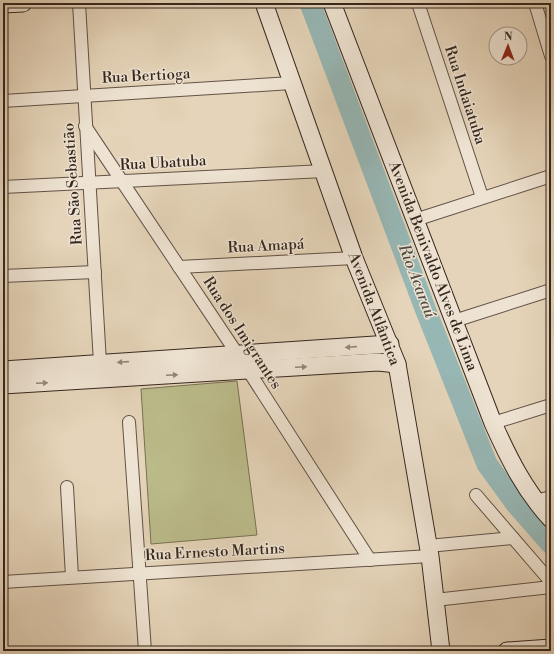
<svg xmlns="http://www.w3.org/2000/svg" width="554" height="654" font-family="'Libre Bodoni',serif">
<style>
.green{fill:#bbbb8a;stroke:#787154}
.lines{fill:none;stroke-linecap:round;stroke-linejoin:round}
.river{stroke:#97b7b5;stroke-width:21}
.street-casing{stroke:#615246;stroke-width:14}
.secondary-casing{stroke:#35271f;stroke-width:19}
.street{stroke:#eee3d2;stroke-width:12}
.secondary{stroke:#eee3d2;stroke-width:17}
.oneway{fill:#928578}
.labels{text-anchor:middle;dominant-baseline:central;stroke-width:3;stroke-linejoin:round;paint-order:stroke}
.street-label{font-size:15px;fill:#35271f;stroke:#eee3d2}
.water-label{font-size:16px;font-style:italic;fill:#4e4b44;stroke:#eee3d2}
</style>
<rect width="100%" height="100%" fill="#e5d4b9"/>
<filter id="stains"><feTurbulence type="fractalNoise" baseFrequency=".005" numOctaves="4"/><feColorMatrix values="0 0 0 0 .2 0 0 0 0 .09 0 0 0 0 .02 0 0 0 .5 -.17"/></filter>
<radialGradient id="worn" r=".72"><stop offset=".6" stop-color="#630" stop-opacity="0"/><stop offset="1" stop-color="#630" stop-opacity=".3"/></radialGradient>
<path class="green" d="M237,381L257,535L151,544L141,389Z"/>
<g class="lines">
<path class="river" d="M310,3L426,311L487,464L516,504L551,544"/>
<g class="street-casing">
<g id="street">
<path d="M79,3L100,363"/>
<path d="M418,3L482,197"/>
<path d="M535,3L551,56"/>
<path d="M3,101L292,83"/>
<path d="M85,126L248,370L370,560"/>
<path d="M3,187L324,171"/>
<path d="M415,220L551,176"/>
<path d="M179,267L354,258"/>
<path d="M3,276L95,272"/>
<path d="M454,321L551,290"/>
<path d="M129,422L145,651"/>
<path d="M493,423L551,405"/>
<path d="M67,487L72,577"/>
<path d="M476,495L551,582"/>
<path d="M535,501L551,497"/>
<path d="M428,546L513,538"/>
<path d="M3,582L430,556"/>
<path d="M435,600L551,587"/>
</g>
</g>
<g class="secondary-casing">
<g id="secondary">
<path d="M264,3L354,258L397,364L430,556L441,651"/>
<path d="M332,3L493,423C509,459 525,491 551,519"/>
<path d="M3,4L23,3"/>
<path d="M3,370L390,344"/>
<path d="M3,385L378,362L397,364"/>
<path d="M507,651L551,648"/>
</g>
</g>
<use href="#street" class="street"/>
<use href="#secondary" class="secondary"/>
</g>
<defs><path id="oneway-solid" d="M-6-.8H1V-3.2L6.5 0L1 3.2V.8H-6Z"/></defs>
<g class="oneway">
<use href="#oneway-solid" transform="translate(351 347) rotate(176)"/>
<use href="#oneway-solid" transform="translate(123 362) rotate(176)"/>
<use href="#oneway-solid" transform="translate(301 367) rotate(-3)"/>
<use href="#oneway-solid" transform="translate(172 375) rotate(-3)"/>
<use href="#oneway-solid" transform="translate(42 383) rotate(-3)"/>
</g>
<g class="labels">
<g class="street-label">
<text transform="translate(146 76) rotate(-3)">Rua Bertioga</text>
<text transform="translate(465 95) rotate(72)">Rua Indaiatuba</text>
<text transform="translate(163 163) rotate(-3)">Rua Ubatuba</text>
<text transform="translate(73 184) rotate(-94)">Rua São Sebastião</text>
<text transform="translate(266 246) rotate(-3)">Rua Amapá</text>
<text transform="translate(433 266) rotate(69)">Avenida Benivaldo Alves de Lima</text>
<text transform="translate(374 309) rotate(69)">Avenida Atlântica</text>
<text transform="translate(242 333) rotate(57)">Rua dos Imigrantes</text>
<text transform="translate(215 552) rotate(-3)">Rua Ernesto Martins</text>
</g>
<g class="water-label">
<text transform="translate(417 281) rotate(69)">Rio Acaraú</text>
</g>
</g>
<rect width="554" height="654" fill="none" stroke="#e5d4b9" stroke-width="16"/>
<rect x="4" y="4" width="546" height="646" fill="none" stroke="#35271f" stroke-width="2"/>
<rect x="8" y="8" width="538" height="638" fill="none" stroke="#35271f"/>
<g transform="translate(508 46) rotate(1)"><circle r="19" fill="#eee3d2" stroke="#a4988a"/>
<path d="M0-3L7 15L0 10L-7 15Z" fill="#8f2418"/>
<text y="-6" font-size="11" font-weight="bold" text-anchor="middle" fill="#35271f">N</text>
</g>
<rect width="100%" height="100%" filter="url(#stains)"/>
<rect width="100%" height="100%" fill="url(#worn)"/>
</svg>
